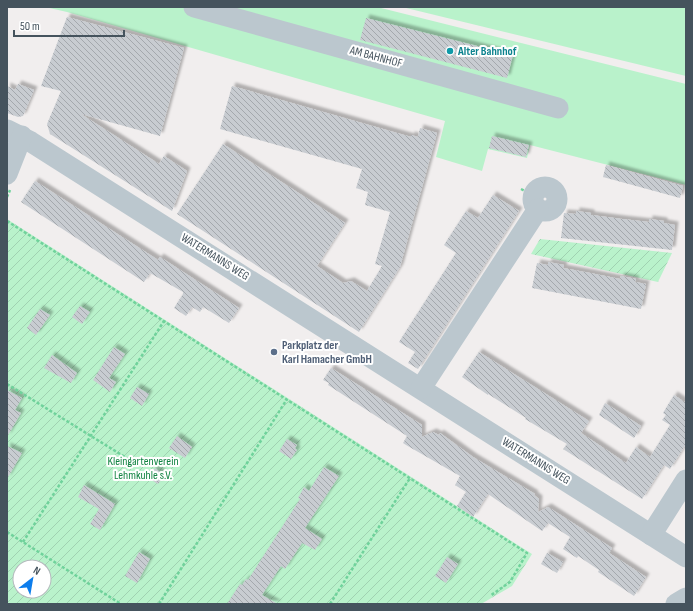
<svg xmlns="http://www.w3.org/2000/svg" width="693" height="611" font-family="'Sofia Sans Condensed',sans-serif">
<style>
.grass{fill:#b9f2cb}
.garden{fill:url(#garden-furrows);fill-rule:evenodd}
.building{fill:url(#building-back-hatch);filter:url(#shadow)}
.lines{fill:none;stroke-linecap:round;stroke-linejoin:round}
.path{stroke:#6fd29b;stroke-width:2.5;stroke-dasharray:3 2;stroke-linecap:butt}
.minor{stroke:#bbc7ce;stroke-width:21}
.culture-dot{fill:#0f9aa8;stroke:#fff;stroke-width:1.5}
.service-dot{fill:#5c6f8a;stroke:#fff;stroke-width:1.5}
.labels{text-anchor:middle;dominant-baseline:central;stroke-width:4;stroke-linejoin:round;paint-order:stroke}
.culture-label{font-size:12px;font-weight:bold;fill:#0d838f;stroke:#fff;text-anchor:start}
.street-label{font-size:12px;fill:#45535d;stroke:#fff}
.service-label{font-size:12px;font-weight:bold;fill:#4e5e75;stroke:#fff;text-anchor:start}
.park-label{font-size:12px;fill:#118342;stroke:#fff}
</style>
<defs>
<pattern id="garden-furrows" width="10" height="10" patternUnits="userSpaceOnUse"><rect width="10" height="10" fill="#b9f2cb"/><path d="M-1 1l2-2M0 10L10 0M9 11l2-2" fill="none" stroke="#a0d1b1"/></pattern>
<pattern id="building-back-hatch" width="6" height="6" patternUnits="userSpaceOnUse"><rect width="6" height="6" fill="#c8ccd1"/><path d="M-1 5l2 2M0 0l6 6M5-1l2 2" fill="none" stroke="#a4a8ad"/></pattern>
<filter id="shadow"><feDropShadow dx="3.5" dy="-3.5" stdDeviation="1" flood-color="#0004"/></filter>
</defs>
<rect width="100%" height="100%" fill="#f1eeee"/>
<g class="grass">
<path d="M45,7H377L686,84V185L530,145L527,158L488,149L482,171L436,157L445,121L67,12Z"/>
<path d="M402,7H686V76Z"/>
</g>
<g class="garden">
<path d="M7,219L532,554L512,586L481,604H7ZM20,567H44V591H20Z"/>
<path d="M540,239L672,253L658,282L531,254Z"/>
</g>
<g class="building">
<path d="M67,17L184,48L160,136L81,114L159,164L164,156L187,171L172,211L50,134L47,124L61,91L41,86Z"/>
<path d="M366,18L513,55L507,78L360,40Z"/>
<path d="M18,84L34,90L23,116L18,117L7,113V86L15,90Z"/>
<path d="M232,86L411,137V135L418,137L420,128L437,133L400,267L359,332L177,214L223,144L345,223L317,266L343,283L351,281L367,291L382,266L375,264L390,212L365,205L368,192L356,188L362,169L220,129Z"/>
<path d="M492,136L529,145L526,157L489,148Z"/>
<path d="M606,165L683,186L680,198L603,177Z"/>
<path d="M35,181L158,260L160,257L239,308L229,323L203,307L200,312L192,307L186,316L174,308L183,294V292L150,273L144,282L21,202Z"/>
<path d="M493,195L519,211L418,369L408,363L415,352L399,342L456,253L444,245L466,211L478,218Z"/>
<path d="M576,211L591,213V215L622,219L649,222V219L664,221V223L675,225L672,250L561,238L564,213L576,214Z"/>
<path d="M548,262L564,265L563,268L590,273L620,279L621,276L636,279L635,282L646,284L641,309L532,288L537,263L548,265Z"/>
<path d="M80,306L90,312L82,324L72,317Z"/>
<path d="M40,309L50,315L36,335L27,328Z"/>
<path d="M114,347L125,354L109,378L116,382L110,392L93,380Z"/>
<path d="M479,352L589,421L581,433L626,463L636,447L650,457L670,425L662,420L666,415L663,413L674,395L686,403V444L670,469L664,465L642,499L563,449L567,444L525,419L526,418L488,394V395L462,377Z"/>
<path d="M52,355L77,373L71,383L44,368Z"/>
<path d="M331,368L422,425V437L433,432L439,435L440,433L473,457L535,494L534,495L539,499L538,512L548,507L612,548L609,553L646,577L634,596L598,572L599,570L578,556L577,558L563,549L570,537L548,523L542,531L488,494L473,517L457,506L466,492L455,485L460,476L406,445L403,443L407,436L328,385L329,383L323,380Z"/>
<path d="M137,387L149,394L142,406L130,398Z"/>
<path d="M7,390L22,398L15,410L21,413L7,437Z"/>
<path d="M605,403L641,426L634,438L599,415Z"/>
<path d="M177,436L192,447L185,458L169,448Z"/>
<path d="M287,439L297,445L295,448L297,450L291,459L279,451Z"/>
<path d="M7,446L22,453L7,479Z"/>
<path d="M324,467L339,476L305,528L322,539L315,550L302,543L285,569L281,566L262,595L278,604H227L240,584L242,585L246,579L248,580L300,499L298,498L304,487L309,491Z"/>
<path d="M155,468L165,475L158,484L148,478Z"/>
<path d="M84,485L115,504L100,530L90,524L99,509L78,497Z"/>
<path d="M139,552L150,559L137,583L125,576Z"/>
<path d="M547,553L563,562L557,573L541,564Z"/>
<path d="M447,557L458,564L446,583L435,576Z"/>
</g>
<g class="lines">
<g class="path">
<path d="M521,189L531,194"/>
<path d="M7,197L10,190"/>
<path d="M7,221L527,553L510,582L490,596"/>
<path d="M7,384L133,462"/>
<path d="M7,532L121,604"/>
<path d="M23,542L164,321"/>
<path d="M159,604L287,399"/>
<path d="M330,604L410,478"/>
</g>
<g class="minor">
<path d="M194,7L558,108"/>
<path d="M7,130L31,142L686,557"/>
<path d="M7,174L22,136"/>
<circle cx="545" cy="199" r="12"/>
<path d="M421,388L538,209"/>
<path d="M651,535L686,480"/>
<path d="M676,604L686,598"/>
</g>
</g>
<circle class="culture-dot" cx="450" cy="51" r="4"/>
<circle class="service-dot" cx="274" cy="352" r="4"/>
<g class="labels">
<g class="culture-label">
<text x="458" y="51">Alter Bahnhof</text>
</g>
<g class="street-label">
<text transform="translate(376 57) rotate(15)">AM BAHNHOF</text>
<text transform="translate(215 257) rotate(32)">WATERMANNS WEG</text>
<text transform="translate(536 461) rotate(32)">WATERMANNS WEG</text>
</g>
<g class="service-label">
<text x="282" y="345">Parkplatz der<tspan x="282" dy="14">Karl Hamacher GmbH</tspan></text>
</g>
<g class="park-label">
<text x="143" y="461">Kleingartenverein<tspan x="143" dy="14">Lehmkuhle s.V.</tspan></text>
</g>
</g>
<rect width="693" height="611" fill="none" stroke="#45535d" stroke-width="16"/>
<g transform="translate(32 579) rotate(31)"><circle r="19" fill="#ffffff" stroke="#b5babe"/>
<path d="M0-3L7 15L0 10L-7 15Z" fill="#0d7dec"/>
<text y="-6" font-size="11" font-weight="bold" text-anchor="middle" fill="#45535d">N</text>
</g>
<path d="M14 30v6h110v-6" fill="none" stroke="#45535d" stroke-width="2"/>
<text x="20" y="30" font-size="12" fill="#45535d" stroke="#ffffff" stroke-width="3" paint-order="stroke">50 m</text>
</svg>
